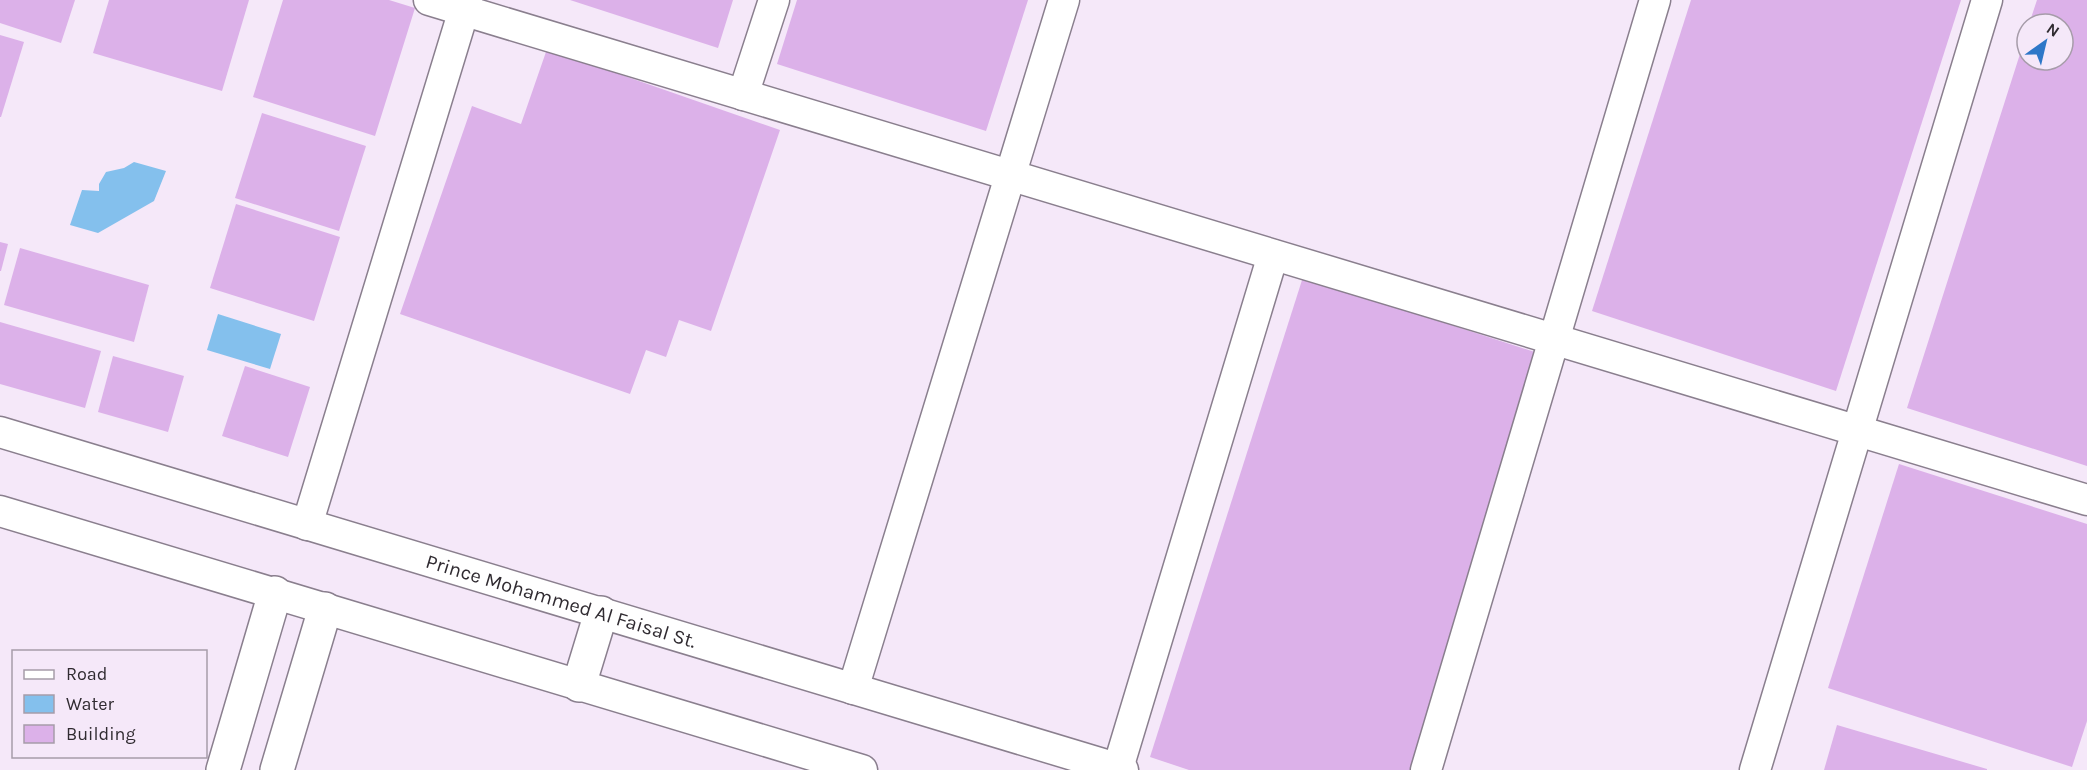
<svg xmlns="http://www.w3.org/2000/svg" width="2087" height="770" font-family="Karla,sans-serif">
<style>
.water{fill:#84c0ed}
.building{fill:#dcb1e9}
.lines{fill:none;stroke-linecap:round;stroke-linejoin:round}
.minor-casing{stroke:#8a7f8e;stroke-width:33}
.tertiary-casing{stroke:#8a7f8e;stroke-width:36}
.minor{stroke:#fff;stroke-width:30}
.tertiary{stroke:#fff;stroke-width:33}
.labels{text-anchor:middle;dominant-baseline:central;stroke-width:6;stroke-linejoin:round;paint-order:stroke}
.street-label{font-size:20px;fill:#302b31;stroke:#f5e8f9}
</style>
<rect width="100%" height="100%" fill="#f5e8f9"/>
<g class="water">
<path d="M134,162L166,171L154,201L98,233L70,225L82,190L99,191V184L106,172L124,168Z"/>
<path d="M218,314L281,334L270,369L207,350Z"/>
</g>
<g class="building">
<path d="M0,0H75L61,43L0,23Z"/>
<path d="M109,0H249L222,91L93,53Z"/>
<path d="M283,0H389L415,8L375,136L253,97Z"/>
<path d="M570,0H733L718,48Z"/>
<path d="M797,0H1028L986,131L777,64Z"/>
<path d="M1691,0H1961L1836,391L1592,311Z"/>
<path d="M2037,0H2087V466L1907,408L2027,32V60H2063V24H2029Z"/>
<path d="M0,35L24,42L1,117H0Z"/>
<path d="M547,49L780,130L711,331L679,320L666,357L646,350L630,394L400,314L472,106L521,124Z"/>
<path d="M262,113L366,146L339,231L235,198Z"/>
<path d="M236,204L340,237L314,321L210,288Z"/>
<path d="M0,242L8,244L1,271H0Z"/>
<path d="M20,248L149,285L134,342L4,305Z"/>
<path d="M1303,277L1547,356L1415,770H1189L1150,757Z"/>
<path d="M0,322L101,351L85,408L0,384Z"/>
<path d="M113,356L184,376L168,432L98,412Z"/>
<path d="M245,366L310,387L288,457L222,436Z"/>
<path d="M1899,464L2087,524V721L2072,767L1828,688Z"/>
<path d="M1837,725L1987,769V770H1824Z"/>
</g>
<g class="lines">
<g class="minor-casing">
<g id="minor">
<path d="M429,0L2087,500"/>
<path d="M743,95L774,0"/>
<path id="s1" d="M0,432L1123,770"/>
<path d="M0,511L862,770"/>
<path d="M307,525L467,0"/>
<path d="M853,689L1064,0"/>
<path d="M1118,768L1273,255"/>
<path d="M1426,770L1655,0"/>
<path d="M1755,770L1987,0"/>
</g>
</g>
<g class="tertiary-casing">
<g id="tertiary">
<path d="M579,685L601,613"/>
<path d="M223,770L275,593"/>
<path d="M277,770L325,609"/>
</g>
</g>
<use href="#minor" class="minor"/>
<use href="#tertiary" class="tertiary"/>
</g>
<g class="labels">
<g class="street-label">
<text stroke="none"><textPath href="#s1" startOffset="586">Prince Mohammed Al Faisal St.</textPath></text>
</g>
</g>
<rect x="12" y="650" width="195" height="108" fill="#f5e8f9" stroke="#a69ca9" stroke-width="1.5"/>
<rect x="24" y="670" width="30" height="9" fill="#ffffff" stroke="#a69ca9" stroke-width="1.5"/>
<text x="66" y="680" font-size="18" fill="#302b31">Road</text>
<rect x="24" y="695" width="30" height="18" fill="#84c0ed" stroke="#a69ca9" stroke-width="1.5"/>
<text x="66" y="710" font-size="18" fill="#302b31">Water</text>
<rect x="24" y="725" width="30" height="18" fill="#dcb1e9" stroke="#a69ca9" stroke-width="1.5"/>
<text x="66" y="740" font-size="18" fill="#302b31">Building</text>
<g transform="translate(2045 42) rotate(34)"><circle r="28" fill="#f5e8f9" stroke="#a69ca9" stroke-width="1.5"/>
<path d="M0-4.5L10 22L0 15L-10 22Z" fill="#2e77c8"/>
<text y="-9" font-size="16" font-weight="bold" text-anchor="middle" fill="#302b31">N</text>
</g>
</svg>
